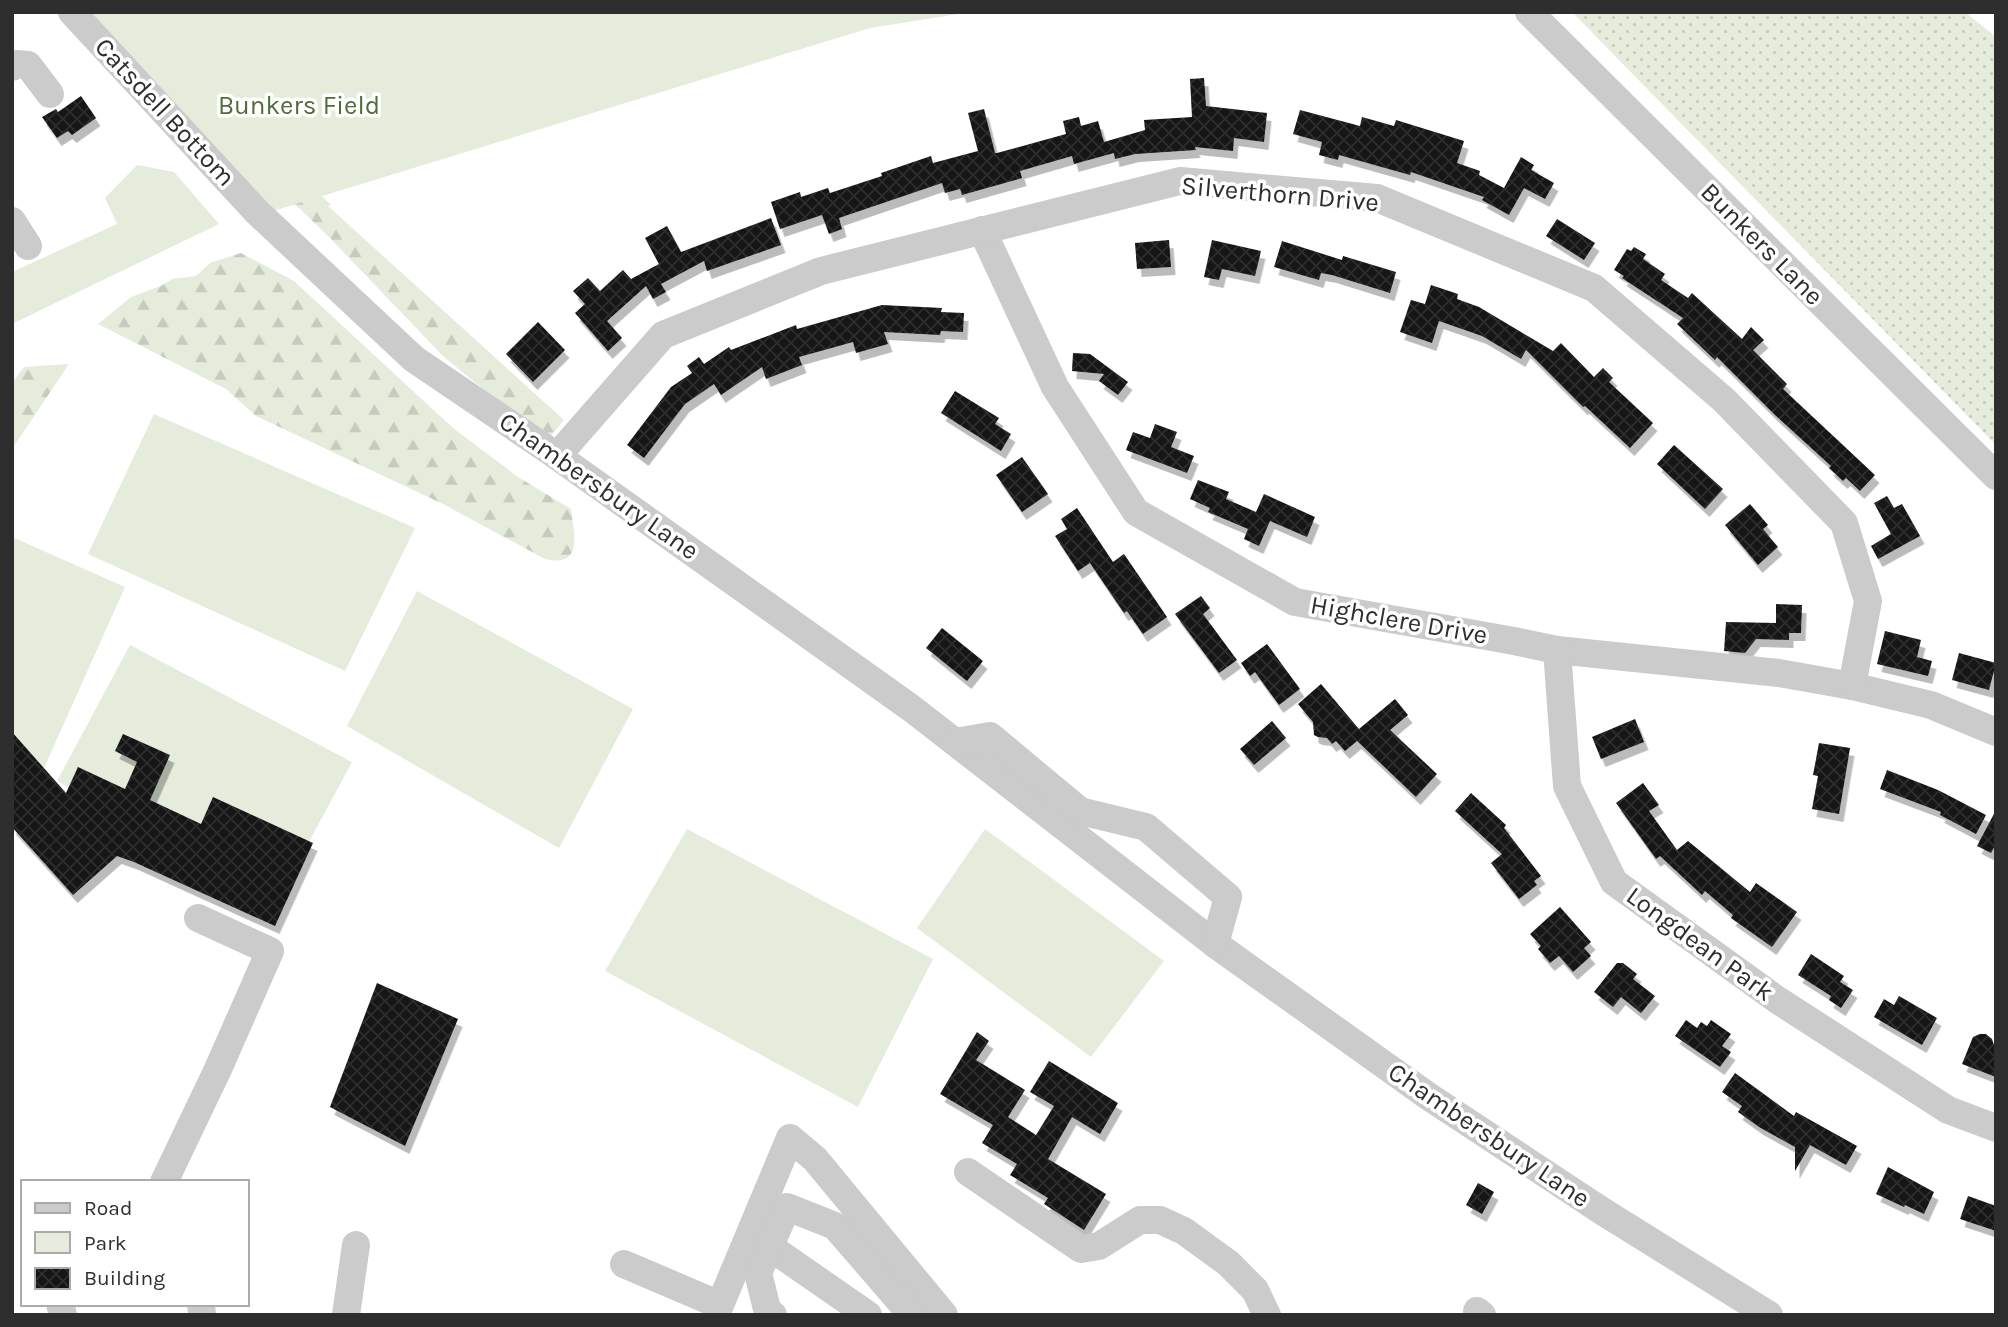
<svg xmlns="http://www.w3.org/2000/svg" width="2008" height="1327" font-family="Karla,sans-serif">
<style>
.grass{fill:url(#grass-dots)}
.forest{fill:url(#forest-firs)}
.park{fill:#e5ecdc}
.building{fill:url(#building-cross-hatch);filter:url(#shadow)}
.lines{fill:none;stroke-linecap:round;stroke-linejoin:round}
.minor{stroke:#cbcbcb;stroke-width:28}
.labels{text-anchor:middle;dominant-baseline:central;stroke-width:7;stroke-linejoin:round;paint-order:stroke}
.park-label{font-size:26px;fill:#516c3a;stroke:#fff}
.street-label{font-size:26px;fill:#2e2e2e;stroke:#fff}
</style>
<defs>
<pattern id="grass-dots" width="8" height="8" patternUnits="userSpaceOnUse" patternTransform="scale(1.75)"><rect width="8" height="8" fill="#e5ecdc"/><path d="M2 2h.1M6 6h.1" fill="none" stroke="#c5cbbd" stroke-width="1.8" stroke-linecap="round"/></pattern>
<pattern id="forest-firs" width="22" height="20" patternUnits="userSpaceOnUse" patternTransform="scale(1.75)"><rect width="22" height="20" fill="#e5ecdc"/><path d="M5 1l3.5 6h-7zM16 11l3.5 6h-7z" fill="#c5cbbd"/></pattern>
<pattern id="building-cross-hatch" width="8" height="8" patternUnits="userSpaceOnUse" patternTransform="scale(1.75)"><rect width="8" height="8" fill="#151515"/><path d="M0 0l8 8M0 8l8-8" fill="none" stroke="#2f2f2f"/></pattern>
<filter id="shadow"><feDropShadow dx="4.5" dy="8" stdDeviation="0" flood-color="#0004"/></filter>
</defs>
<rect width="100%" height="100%" fill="#fff"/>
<path class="grass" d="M1572,12H1965L1996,37V445Z"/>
<g class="forest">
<path d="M252,129L331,205L328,206L564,420L549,438L500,403L443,356L328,236L299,208L229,150Z"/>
<path d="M241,253L294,281L453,428L518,477L571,509C574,533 584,568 545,559L443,504L256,416L226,389L98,324L131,297L161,286L172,279L196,276L210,263Z"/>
<path d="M69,364L12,449V383L24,367Z"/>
</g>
<g class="park">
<path d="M84,12H971L870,28L270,212Z"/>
<path d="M137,165L174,172L219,224L12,324V272L117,224L105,198Z"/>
<path d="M154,414L415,528L345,671L88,554Z"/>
<path d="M12,537L125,587L15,833L12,832Z"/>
<path d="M417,591L633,709L559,848L347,726Z"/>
<path d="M130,645L352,762L276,903L57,781Z"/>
<path d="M687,829L933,959L858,1107L605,971Z"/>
<path d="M985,829L1164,961L1091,1057L917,928Z"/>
</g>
<g class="building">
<path d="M1204,78L1206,106L1267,113L1264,142L1234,138L1233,151L1195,147L1196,150L1135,154L1115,159L1114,153L1074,164L1072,156L1020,171L1022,178L962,195L960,189L945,193L942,183L839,218L842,229L829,234L822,215L780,229L771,202L800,192L801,197L828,188L830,193L882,176L881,173L931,156L933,163L978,151L968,113L984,109L995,153H997L1066,134L1063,121L1079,117L1081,126L1098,121L1104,142L1145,130L1144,120L1192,117L1190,79Z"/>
<path d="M81,96L96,118L72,135L68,131L57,138L42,117L56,109L58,112Z"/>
<path d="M1300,110L1360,126L1362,117L1394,126L1396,120L1464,141L1457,163L1480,171L1479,175L1504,188L1521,157L1534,165L1531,170L1554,183L1545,199L1524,188L1509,215L1482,200L1484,197L1411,172L1410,175L1339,155L1338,160L1319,155L1322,142L1293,134Z"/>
<path d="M771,218L781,245L707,271L704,261L661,284L666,292L653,299L646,286L607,321L622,338L608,351L575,313L585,304L573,291L588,278L600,291L623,270L631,279L659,264L645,238L667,226L681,252Z"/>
<path d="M1557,219L1595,243L1584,260L1546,236Z"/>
<path d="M1169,240L1171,267L1137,269L1135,243Z"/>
<path d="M1212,240L1261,251L1255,276L1222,269L1219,280L1204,277Z"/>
<path d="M1282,241L1342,260L1343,256L1396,272L1390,293L1332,275L1321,273L1319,280L1274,267Z"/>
<path d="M1634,247L1646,254L1643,259L1665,274L1661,280L1688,298L1692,293L1742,339L1751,327L1764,340L1753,350L1787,384L1783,389L1875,475L1860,491L1846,478L1843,481L1829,468L1831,466L1775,415L1717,357L1715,360L1677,324L1683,318L1622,278L1624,276L1614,270L1627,249L1631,251Z"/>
<path d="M1431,285L1458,294L1457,299L1479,307L1553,351L1561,343L1594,377L1603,368L1613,378L1609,382L1653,423L1630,448L1585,406L1583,407L1526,350L1521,359L1482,336L1439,321L1432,343L1400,332L1411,300L1425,304Z"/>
<path d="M882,305L942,308L941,312L964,313L963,332L941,331L940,335L884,332L888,344L856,353L853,342L799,357L802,365L766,379L762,367L721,395L714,384L685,404L644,458L627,445L671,387L692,373L687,366L699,357L704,364L729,347L731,350L796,325L797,329Z"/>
<path d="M538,322L565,350L533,382L506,354Z"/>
<path d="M1073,353L1090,354L1128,382L1118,395L1099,381L1104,374L1072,371Z"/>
<path d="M955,391L999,418L995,424L1011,434L1001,451L941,413Z"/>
<path d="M1155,424L1177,432L1171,447L1194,456L1187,473L1126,450L1133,432L1150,438Z"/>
<path d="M1674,445L1723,489L1705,509L1657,464Z"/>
<path d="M1022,457L1048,494L1022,512L996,475Z"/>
<path d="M1198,480L1229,492L1226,499L1256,512L1264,494L1315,517L1307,537L1270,521L1259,546L1244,539L1248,529L1208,512L1210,508L1190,499Z"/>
<path d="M1887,496L1894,508L1902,504L1920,536L1878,559L1871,546L1891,534L1874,503Z"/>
<path d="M1750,504L1768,525L1763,529L1778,547L1758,565L1725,525Z"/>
<path d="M1077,508L1113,562L1124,554L1167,617L1143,634L1127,611L1124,613L1090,563L1078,571L1055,536L1067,529L1061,519Z"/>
<path d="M1201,596L1210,608L1203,614L1237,660L1219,673L1175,614Z"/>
<path d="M1776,604L1802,605L1801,633H1789V640L1756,639L1745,653L1724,651L1726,622L1776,623Z"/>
<path d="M942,628L983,661L967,681L926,648Z"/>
<path d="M1885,631L1921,640L1917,657L1932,661L1928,676L1877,664Z"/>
<path d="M1267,644L1300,689L1279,705L1255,672L1250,676L1241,663Z"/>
<path d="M1959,653L1996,663L1989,690L1952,680Z"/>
<path d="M1321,684L1359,729L1395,699L1408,715L1390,730L1437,774L1416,797L1357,741L1345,751L1336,741L1332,744L1327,738L1318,737L1314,735L1313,722L1298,704Z"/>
<path d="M1635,719L1644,742L1601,759L1592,737Z"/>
<path d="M1272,721L1286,738L1254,765L1240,749Z"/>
<path d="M12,732L66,793L78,767L125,789L137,762L115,751L123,734L170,755L150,800L201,824L213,797L313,843L275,926L134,862L117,856L73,895L12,827Z"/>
<path d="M1819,743L1850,748L1839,814L1812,809L1818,776L1813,775Z"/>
<path d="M1887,770L1938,790L1986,815L1976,834L1940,815L1941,812L1880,789Z"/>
<path d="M1643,783L1659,805L1649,811L1677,850L1688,841L1750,892L1756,883L1797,912L1772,947L1731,918L1733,915L1705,891L1702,895L1660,856L1656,859L1616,803Z"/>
<path d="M1471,793L1506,825L1504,828L1541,876L1534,881L1537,885L1519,899L1491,863L1502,854L1455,811Z"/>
<path d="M1996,810V844L1991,853L1977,846Z"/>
<path d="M1560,907L1591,942L1584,948L1591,956L1573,972L1559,956L1550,963L1538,949L1541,946L1530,934Z"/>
<path d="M1811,954L1844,976L1840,982L1853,990L1841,1008L1829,1000L1831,996L1798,975Z"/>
<path d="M1617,963H1623L1637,974L1633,979L1655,996L1641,1013L1621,997L1613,1007L1594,992Z"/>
<path d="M377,983L458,1019L405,1146L330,1107Z"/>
<path d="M1899,996L1937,1018L1922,1045L1874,1017L1884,999L1894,1005Z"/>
<path d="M1686,1020L1697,1028L1701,1022L1707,1026L1711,1020L1731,1034L1722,1046L1731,1052L1720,1067L1675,1036Z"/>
<path d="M977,1032L989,1041L976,1060L1025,1090L1008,1117L1036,1135L1054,1106L1030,1092L1049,1061L1118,1103L1100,1134L1072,1117L1048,1159L1106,1194L1084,1230L1044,1204L1048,1198L1010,1175L1017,1164L982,1143L993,1125L940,1094Z"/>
<path d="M1980,1034H1986L1992,1039L1996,1051V1077L1962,1064L1973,1037Z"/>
<path d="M1735,1073L1794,1116L1796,1112L1857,1146L1846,1165L1810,1145L1795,1171V1147L1759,1127L1738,1112L1742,1106L1722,1092Z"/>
<path d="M1888,1167L1934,1192L1924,1214L1905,1205L1904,1207L1876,1194Z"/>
<path d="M1478,1183L1494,1192L1482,1214L1466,1205Z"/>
<path d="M1968,1196L1996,1206V1231L1960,1219Z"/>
</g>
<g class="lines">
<g class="minor">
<path d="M72,12L257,212L414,359L557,456L911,708L1215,944L1428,1096L1602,1211L1769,1315"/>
<path d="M1529,12L1996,476"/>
<path d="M12,67L16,64L28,65L50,94"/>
<path d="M12,221L28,246"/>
<path d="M982,230L1055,387L1136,512L1295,602L1514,641L1557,650L1779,673L1852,686L1931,705L1996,732"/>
<path d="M557,456L663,335L821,271L1180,181L1377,198L1594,288L1724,400L1844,523L1868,601L1852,686"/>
<path d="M1557,650L1567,786L1614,882L1776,999L1948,1110L1996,1128"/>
<path d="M955,742L990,736L1080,811L1146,827L1228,897L1215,944"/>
<path d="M968,1172L1081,1249L1099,1246L1140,1220H1160L1184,1231L1228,1263L1255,1290L1267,1315"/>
<path d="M164,1182L218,1069L270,951L198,918"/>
<path d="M770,1247L868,1315"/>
<path d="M624,1264L720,1305L790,1138L815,1159L944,1315"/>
<path d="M60,1304L63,1315"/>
<path d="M201,1304L202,1315"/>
<path d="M1477,1311L1482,1315"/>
<path d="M346,1315L356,1245"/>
<path d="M773,1315L768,1313L758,1273L787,1207L835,1226L912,1315"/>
</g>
</g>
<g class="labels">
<g class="park-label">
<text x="299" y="105">Bunkers Field</text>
</g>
<g class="street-label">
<text transform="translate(165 112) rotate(47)">Catsdell Bottom</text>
<text transform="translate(1280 194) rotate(5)">Silverthorn Drive</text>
<text transform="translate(1762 244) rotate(45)">Bunkers Lane</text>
<text transform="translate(599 486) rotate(35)">Chambersbury Lane</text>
<text transform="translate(1399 620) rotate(10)">Highclere Drive</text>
<text transform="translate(1700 944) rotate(36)">Longdean Park</text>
<text transform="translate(1489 1135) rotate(34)">Chambersbury Lane</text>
</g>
</g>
<rect width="2008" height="1327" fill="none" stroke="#2e2e2e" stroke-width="28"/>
<rect x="21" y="1180" width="228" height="126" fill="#ffffff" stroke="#ababab" stroke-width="2"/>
<rect x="35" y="1203" width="35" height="10" fill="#cbcbcb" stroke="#ababab" stroke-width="2"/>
<text x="84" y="1215" font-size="21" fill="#2e2e2e">Road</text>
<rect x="35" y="1232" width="35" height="21" fill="#e5ecdc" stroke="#ababab" stroke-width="2"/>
<text x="84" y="1250" font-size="21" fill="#2e2e2e">Park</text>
<rect x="35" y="1268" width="35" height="21" fill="url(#building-cross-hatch)" stroke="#ababab" stroke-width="2"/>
<text x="84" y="1285" font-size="21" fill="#2e2e2e">Building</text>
</svg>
